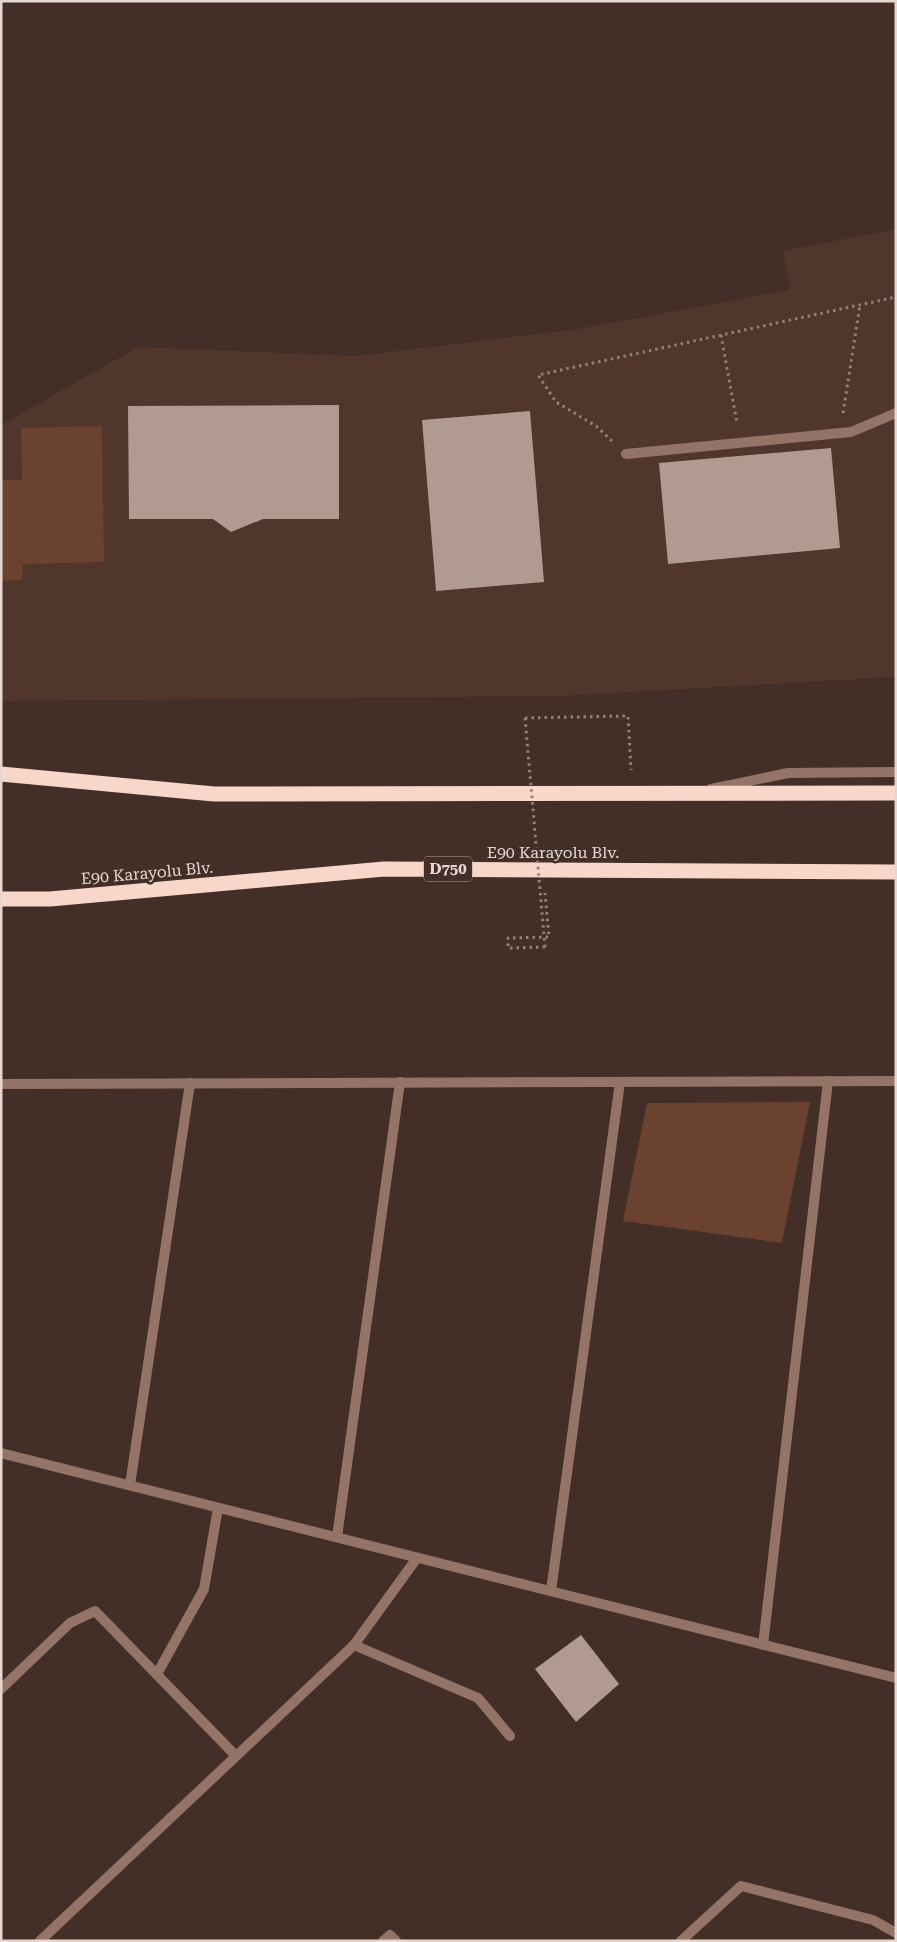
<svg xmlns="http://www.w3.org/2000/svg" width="897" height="1942" font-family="'Roboto Serif',serif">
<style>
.built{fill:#50362b}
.green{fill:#6b4130}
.building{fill:#b19a90}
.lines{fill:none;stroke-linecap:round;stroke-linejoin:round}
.path{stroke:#92827b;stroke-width:3;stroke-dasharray:2.5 4;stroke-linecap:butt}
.lane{stroke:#947466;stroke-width:10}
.street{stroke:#947466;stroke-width:10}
.highway{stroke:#f8d7ca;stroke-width:15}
.path-bridge{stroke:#92827b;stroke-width:3;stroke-dasharray:2.5 4;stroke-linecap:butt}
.labels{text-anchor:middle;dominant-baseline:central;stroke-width:5;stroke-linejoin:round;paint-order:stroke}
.shield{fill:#432f27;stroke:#b4a59f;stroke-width:1}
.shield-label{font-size:15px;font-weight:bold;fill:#e4d7d2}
.street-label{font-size:16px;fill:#e4d7d2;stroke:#432f27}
</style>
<rect width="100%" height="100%" fill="#432f27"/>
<path class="built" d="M896,229V677L560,696L1,701V425L138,347L356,356L578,329L790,290L783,251Z"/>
<g class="green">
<path d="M102,426L104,562L23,564L22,580L1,581V480H22L21,428Z"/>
<path d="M810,1102L782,1243L623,1221L647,1103Z"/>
</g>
<g class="building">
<path d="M339,405V519H263L231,532L213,519H129L128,406Z"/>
<path d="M530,411L544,582L436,591L422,420Z"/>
<path d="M831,448L840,548L668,564L659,463Z"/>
<path d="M581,1635L619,1684L576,1722L535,1669Z"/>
</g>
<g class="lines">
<g class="path">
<path d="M721,335L737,423"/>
<path d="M843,413L860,305"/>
<path d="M612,441L596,426L556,402L538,375L896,297"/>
<path d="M525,718L628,716L631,770"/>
<path d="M545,947L508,948V938L549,937L545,893"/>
</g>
<path class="lane" d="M626,454L851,432L896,413"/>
<g class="street">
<path d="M711,789L788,773L896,772"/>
<path d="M1,1084L896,1081"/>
<path d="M1,1453L896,1678"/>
<path d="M130,1485L190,1083"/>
<path d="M337,1537L400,1082"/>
<path d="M551,1591L620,1082"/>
<path d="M354,1645L478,1698L510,1736"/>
<path d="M763,1645L828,1081"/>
<path d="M157,1674L204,1589L218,1508"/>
<path d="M1,1689L70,1623L95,1611L236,1756"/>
<path d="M40,1941L354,1645L417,1558"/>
<path d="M383,1941L390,1935L396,1941"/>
<path d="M681,1941L741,1886L873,1920L896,1933"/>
</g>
<g class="highway">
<path d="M1,774L214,794L896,793"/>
<path d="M1,899H50L384,869L896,872"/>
</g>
<path class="path-bridge" d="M525,718L545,947"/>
</g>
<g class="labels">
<rect class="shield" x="424" y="856.5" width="48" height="25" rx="4"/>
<g class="shield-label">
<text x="448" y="869">D750</text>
</g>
<g class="street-label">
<text x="553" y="852">E90 Karayolu Blv.</text>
<text transform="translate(147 873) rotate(-5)">E90 Karayolu Blv.</text>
</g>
</g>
<rect width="897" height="1942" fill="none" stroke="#e4d7d2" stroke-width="5"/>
</svg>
